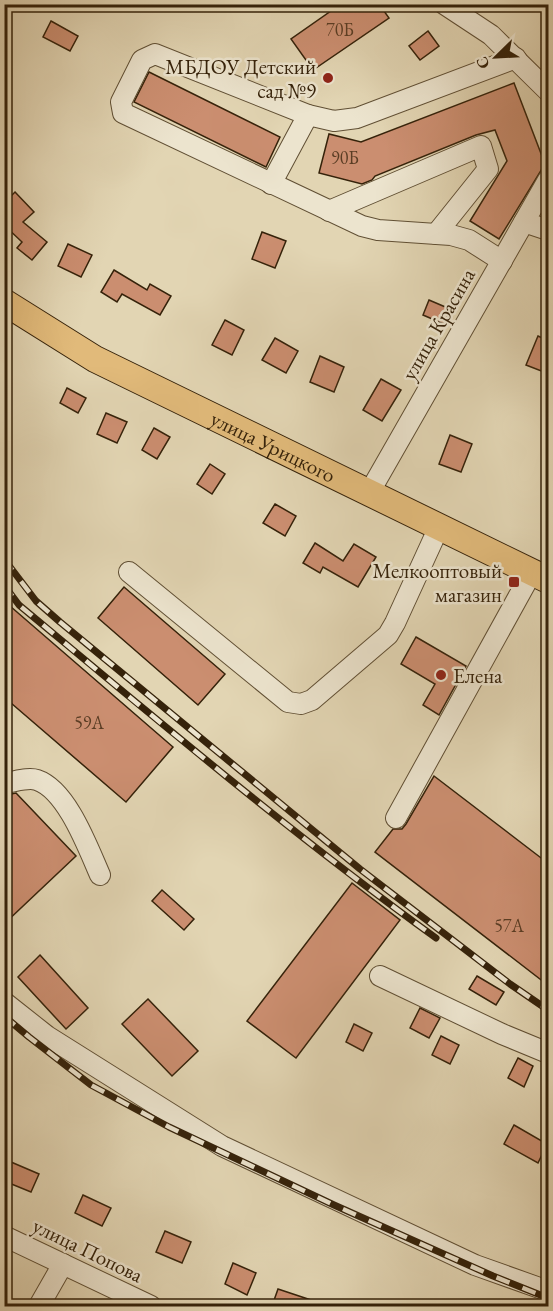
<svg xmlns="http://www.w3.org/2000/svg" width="553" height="1311" font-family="'EB Garamond',serif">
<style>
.building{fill:#cb8e70;stroke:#35220a;stroke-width:1.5}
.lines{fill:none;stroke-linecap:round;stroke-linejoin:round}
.minor-casing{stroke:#604f34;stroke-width:22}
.major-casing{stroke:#35220a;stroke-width:28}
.minor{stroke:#ece4ce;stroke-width:20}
.major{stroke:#e1ba7a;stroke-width:26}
.rail-casing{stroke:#35220a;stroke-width:7}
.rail{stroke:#ece4ce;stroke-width:4.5;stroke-dasharray:14;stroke-linecap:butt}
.poi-dot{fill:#8f2418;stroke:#ece4ce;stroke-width:2}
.labels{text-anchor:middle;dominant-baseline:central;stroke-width:5;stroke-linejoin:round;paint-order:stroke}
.number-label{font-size:18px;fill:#5a3d24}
.poi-label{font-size:21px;fill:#35220a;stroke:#ece4ce;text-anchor:end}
.street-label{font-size:21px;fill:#35220a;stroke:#ece4ce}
</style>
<rect width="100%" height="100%" fill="#e2d5b3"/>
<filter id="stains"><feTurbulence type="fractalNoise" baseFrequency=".00333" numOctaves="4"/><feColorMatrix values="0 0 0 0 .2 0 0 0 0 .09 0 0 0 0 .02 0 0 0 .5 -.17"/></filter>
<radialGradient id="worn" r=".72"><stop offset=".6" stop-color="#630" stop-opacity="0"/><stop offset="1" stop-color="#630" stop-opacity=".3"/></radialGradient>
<g class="building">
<path d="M341,4H379L389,18L313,70L291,39Z"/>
<path d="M51,21L78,36L70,51L43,37Z"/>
<path d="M428,31L439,46L420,60L409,46Z"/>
<path d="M149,72L280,137L266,167L134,102Z"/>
<path d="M514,83L545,164L499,239L470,221L507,161L495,130L476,135L375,176L372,180L362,184L319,173L329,134L361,142Z"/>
<path d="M15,192L34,212L23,222L47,242L32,260L17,248L22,242L4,225V203Z"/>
<path d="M262,232L286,241L275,268L252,259Z"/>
<path d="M68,244L92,255L81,277L58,266Z"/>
<path d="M114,270L147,290L150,284L171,296L160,315L122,294L117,302L101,292Z"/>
<path d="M429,300L450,309L444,324L423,315Z"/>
<path d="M225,320L244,330L232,355L212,345Z"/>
<path d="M538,336L549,341V374L526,365Z"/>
<path d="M275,338L298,351L286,373L262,360Z"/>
<path d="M320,356L344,367L334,392L310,382Z"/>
<path d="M381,379L401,390L382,421L363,410Z"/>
<path d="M67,388L86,398L78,413L60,403Z"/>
<path d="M106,413L127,422L117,443L97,434Z"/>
<path d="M154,428L170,437L157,459L142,450Z"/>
<path d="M450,435L472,444L461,472L439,464Z"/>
<path d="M210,464L225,474L212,494L197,484Z"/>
<path d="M275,504L296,516L285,536L263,523Z"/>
<path d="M315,543L343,561L354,544L376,557L358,587L323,567L320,573L303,563Z"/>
<path d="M124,587L225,674L198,705L98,618Z"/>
<path d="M10,606L173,747L126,802L4,697V613Z"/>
<path d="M416,637L466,666L439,715L423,705L435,684L401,664Z"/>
<path d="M434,776L549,864V986L375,852L393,829H402L406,824Z"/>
<path d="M16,793L76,856L4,924V800L11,794Z"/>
<path d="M352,883L400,920L296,1058L247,1021Z"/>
<path d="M162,890L194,919L184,930L152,901Z"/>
<path d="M40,955L88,1008L66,1029L18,977Z"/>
<path d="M477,976L504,992L496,1005L469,989Z"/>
<path d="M148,999L198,1051L172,1076L122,1024Z"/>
<path d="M420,1008L440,1018L429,1038L410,1028Z"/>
<path d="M354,1024L372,1033L363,1051L346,1042Z"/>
<path d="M441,1036L459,1045L450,1064L432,1055Z"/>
<path d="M518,1058L533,1066L524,1087L508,1078Z"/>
<path d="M514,1125L547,1144L538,1163L504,1144Z"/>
<path d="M4,1159L39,1174L31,1192L4,1181Z"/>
<path d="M83,1195L111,1208L102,1226L75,1213Z"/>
<path d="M165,1231L191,1242L182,1263L156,1252Z"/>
<path d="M233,1263L256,1273L247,1295L225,1284Z"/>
<path d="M278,1289L323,1304L322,1306H272Z"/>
</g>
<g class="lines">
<g class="minor-casing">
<g id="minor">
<path d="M444,4L491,35L548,91"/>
<path d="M271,184L308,115"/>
<path d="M329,211L481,146L488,169L436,234"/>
<path d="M524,222L548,230"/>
<path d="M502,261L469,240L451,235L378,230L362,226L123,113L121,102L142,60L155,54L308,115L334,121L357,118L516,58"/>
<path d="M369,493L548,180"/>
<path d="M129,572L288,702L301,704L312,700L388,635L395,623L439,527"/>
<path d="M4,783C14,782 28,777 37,780C67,790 88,848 100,875"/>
<path d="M396,818L532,572"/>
<path d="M380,976L502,1034L548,1053"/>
<path d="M4,1002L47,1036L222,1146L475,1265L548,1291"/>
<path d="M4,1236L151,1306"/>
<path d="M39,1306L63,1264"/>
</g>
</g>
<g class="major-casing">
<g id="major">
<path id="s1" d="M4,302L95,359L548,580"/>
</g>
</g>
<use href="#minor" class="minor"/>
<use href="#major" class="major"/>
<g class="rail-casing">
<g id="rail">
<path d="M4,559L36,601L60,622L360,869L510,984L548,1010"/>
<path d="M4,585L19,605C156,719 292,834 436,938"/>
<path d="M4,1016L29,1037L91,1085L169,1127L334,1205L493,1276L548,1298"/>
</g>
</g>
<use href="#rail" class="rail"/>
</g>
<g class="poi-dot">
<circle cx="328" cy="78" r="6"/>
<rect x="508" y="576" width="12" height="12" rx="3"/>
<circle cx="441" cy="675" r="6"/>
</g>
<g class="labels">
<g class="number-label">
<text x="340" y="29">70Б</text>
<text x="345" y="157">90Б</text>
<text x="89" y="722">59А</text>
<text x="509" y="925">57А</text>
</g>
<g class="poi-label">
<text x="316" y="66">МБДОУ Детский<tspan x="316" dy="24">сад №9</tspan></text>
<text x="502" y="570">Мелкооптовый<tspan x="502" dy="24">магазин</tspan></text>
<text x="453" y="675" text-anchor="start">Елена</text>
</g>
<g class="street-label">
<text transform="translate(438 324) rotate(-60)">улица Красина</text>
<text stroke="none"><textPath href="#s1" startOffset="306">улица Урицкого</textPath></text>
<text transform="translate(88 1250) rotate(26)">улица Попова</text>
</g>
</g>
<rect width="553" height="1311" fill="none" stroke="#e2d5b3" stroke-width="24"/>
<rect x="6" y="6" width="541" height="1299" fill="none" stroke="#35220a" stroke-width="3"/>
<rect x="12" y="12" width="529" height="1287" fill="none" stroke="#35220a" stroke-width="1.5"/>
<g transform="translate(496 57) rotate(246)" stroke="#ece4ce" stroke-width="4.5" paint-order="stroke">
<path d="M0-4.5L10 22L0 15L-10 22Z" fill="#35220a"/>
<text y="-9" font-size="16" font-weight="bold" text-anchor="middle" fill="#35220a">С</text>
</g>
<rect width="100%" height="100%" filter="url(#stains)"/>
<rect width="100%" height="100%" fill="url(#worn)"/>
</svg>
